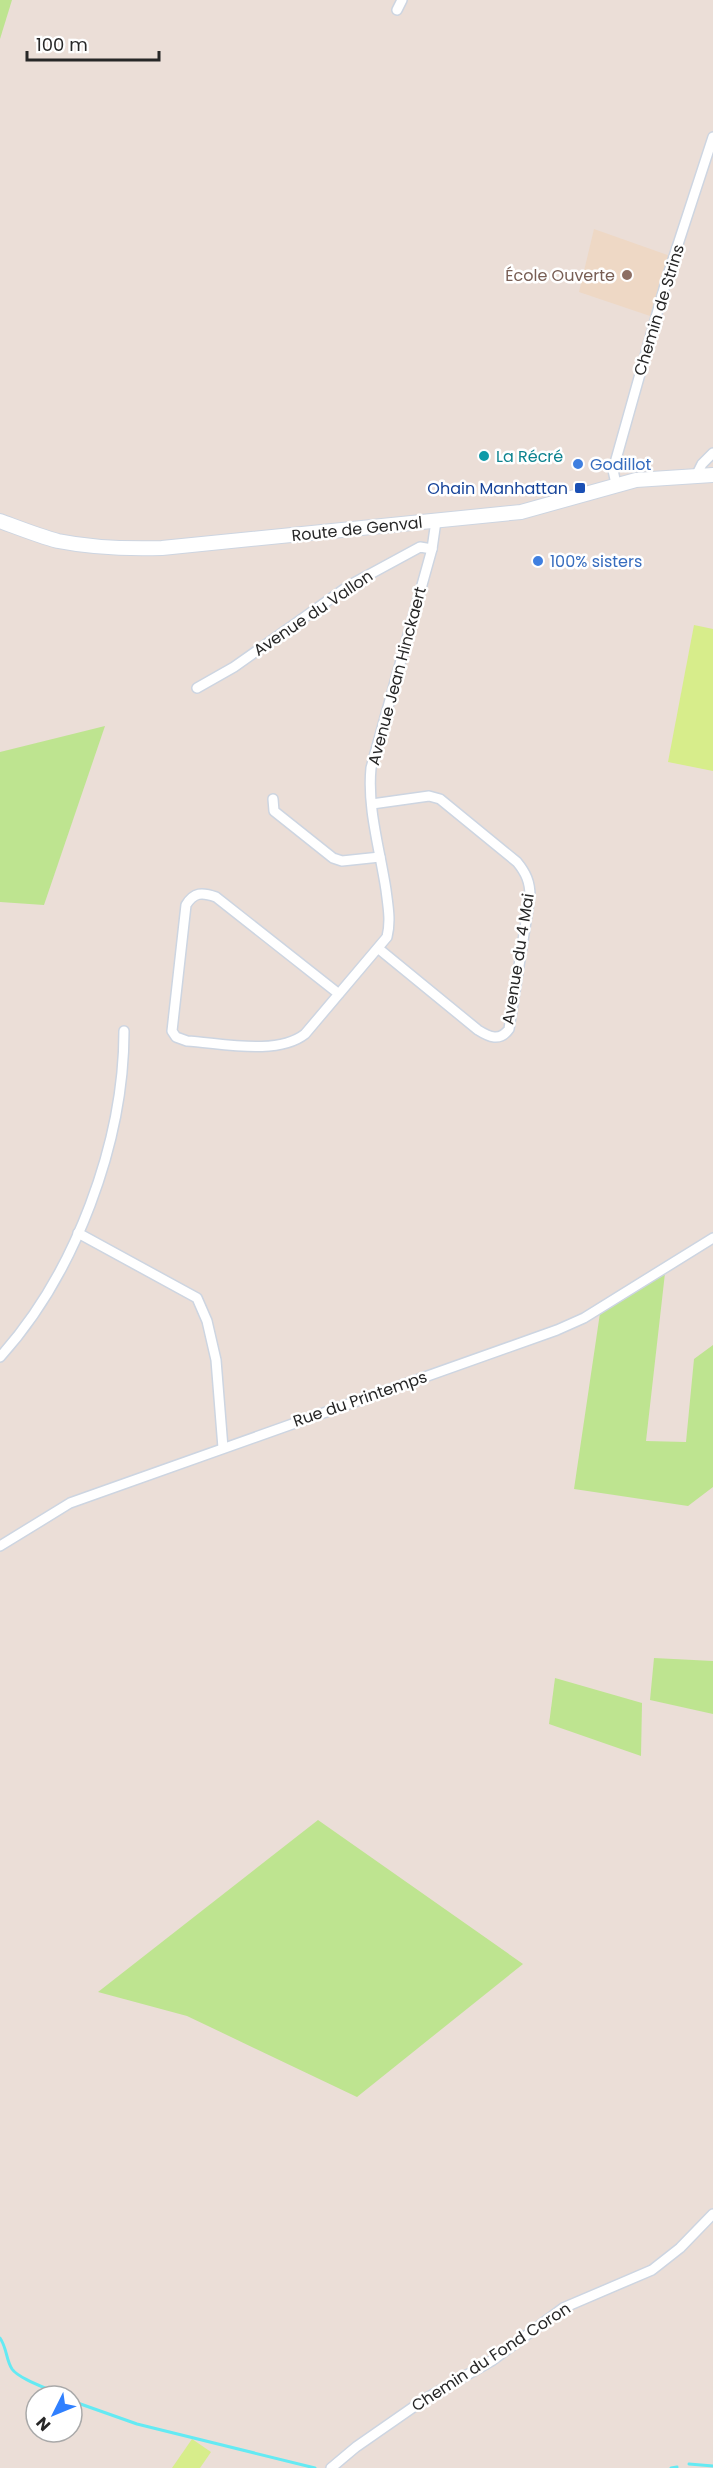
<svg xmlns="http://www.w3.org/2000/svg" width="713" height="2468" font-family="Poppins,sans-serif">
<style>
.education{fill:#eed8c5}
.green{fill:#bee490}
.pitch{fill:#d7ed8b}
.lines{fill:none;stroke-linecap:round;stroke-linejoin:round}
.stream{stroke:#64eaf3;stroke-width:3}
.street-casing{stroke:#cdd5e1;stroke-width:12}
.secondary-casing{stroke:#cdd5e1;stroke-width:16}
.street{stroke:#fff;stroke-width:9}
.secondary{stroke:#fff;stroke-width:14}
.education-dot{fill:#8d6e63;stroke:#fff;stroke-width:2}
.culture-dot{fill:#0f9aa8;stroke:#fff;stroke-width:2}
.shop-dot{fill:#3f7fe0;stroke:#fff;stroke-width:2}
.transit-dot{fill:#1a4fb4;stroke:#fff;stroke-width:2}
.labels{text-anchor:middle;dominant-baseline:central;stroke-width:5;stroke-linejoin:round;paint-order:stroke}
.education-label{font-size:16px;fill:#785e54;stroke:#fff;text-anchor:end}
.street-label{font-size:16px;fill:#272727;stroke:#fff}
.culture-label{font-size:16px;fill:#0d838f;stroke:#fff;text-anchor:start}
.shop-label{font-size:16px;fill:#366cbe;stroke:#fff;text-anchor:start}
.transit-label{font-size:16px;fill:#164399;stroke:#fff;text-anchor:end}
</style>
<rect width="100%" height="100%" fill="#ebded7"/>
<path class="education" d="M594,229L676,258L656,318L579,292Z"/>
<g class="green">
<path d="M0,0H12L0,39Z"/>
<path d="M105,726L44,905L0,902V752Z"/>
<path d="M665,1273L646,1441L686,1442L694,1359L713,1345V1487L688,1506L574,1489L600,1313Z"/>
<path d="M654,1658L713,1661V1714L650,1700Z"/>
<path d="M555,1678L642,1703L641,1756L549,1724Z"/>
<path d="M318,1820L523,1964L357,2097L187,2016L98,1992Z"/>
</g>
<g class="pitch">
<path d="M694,625L713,629V771L668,762Z"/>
<path d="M192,2439L211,2452L200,2468H172Z"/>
</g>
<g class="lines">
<g class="stream">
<path d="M0,2338C7,2348 6,2360 12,2369C19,2379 49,2389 63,2396"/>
<path d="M72,2401L137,2424L315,2468"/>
<path d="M689,2464L713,2466"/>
<path d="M671,2468L677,2467"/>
</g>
<g class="street-casing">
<g id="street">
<path d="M397,10L402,0"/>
<path d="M697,474L702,464L713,453"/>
<path d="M616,484L613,470L667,278L713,137"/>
<path d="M197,688L234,667L350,585L420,547L432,549"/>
<path d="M273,799L274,811L333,858L342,861L380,857"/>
<path d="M372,804L429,796L440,799L517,862C526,873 530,882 530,896L509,1029C500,1042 489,1037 478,1030L379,949"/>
<path d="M339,994L216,897C202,892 194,892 186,905L172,1031L176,1037L187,1041C221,1043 277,1056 305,1034L387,937C391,921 388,906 386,890C380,850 367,808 371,768L432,549L436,521"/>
<path d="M78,1233L197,1298L207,1321L216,1360L223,1448"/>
<path d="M0,1357C75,1274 124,1143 124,1031"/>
<path d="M0,1546L70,1503L557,1330L584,1318L713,1238"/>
<path d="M331,2468L356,2447L425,2399L493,2360L563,2308L652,2270L680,2248L713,2214"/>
</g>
</g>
<g class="secondary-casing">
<path id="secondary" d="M0,521C19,528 39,536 58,541C93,548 127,549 162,548L521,512L636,480L713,475"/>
</g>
<use href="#street" class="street"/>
<use href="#secondary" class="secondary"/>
</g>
<circle class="education-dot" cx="627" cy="275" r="6"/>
<circle class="culture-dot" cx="484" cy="456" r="6"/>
<g class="shop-dot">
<circle cx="578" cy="464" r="6"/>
<circle cx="538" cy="561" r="6"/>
</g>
<rect class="transit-dot" x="574" y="482" width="12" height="12" rx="3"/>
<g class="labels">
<g class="education-label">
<text x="615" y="275">École Ouverte</text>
</g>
<g class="street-label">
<text transform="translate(659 310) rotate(-73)">Chemin de Strins</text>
<text transform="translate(357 529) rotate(-6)">Route de Genval</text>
<text transform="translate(313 613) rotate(-34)">Avenue du Vallon</text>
<text transform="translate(397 676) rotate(-75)">Avenue Jean Hinckaert</text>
<text transform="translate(518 959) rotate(-81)">Avenue du 4 Mai</text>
<text transform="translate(360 1399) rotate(-19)">Rue du Printemps</text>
<text transform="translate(491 2357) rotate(-33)">Chemin du Fond Coron</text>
</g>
<g class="culture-label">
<text x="496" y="456">La Récré</text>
</g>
<g class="shop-label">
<text x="590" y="464">Godillot</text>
<text x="550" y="561">100% sisters</text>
</g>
<g class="transit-label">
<text x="568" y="488">Ohain Manhattan</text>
</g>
</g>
<g transform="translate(54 2414) rotate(227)"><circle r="28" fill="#ffffff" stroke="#a9a9a9" stroke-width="1.5"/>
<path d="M0-4.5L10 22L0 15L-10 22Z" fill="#3080ff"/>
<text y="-9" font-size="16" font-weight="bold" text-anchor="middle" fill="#272727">N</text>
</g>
<path d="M27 51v9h132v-9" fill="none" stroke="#272727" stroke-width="3"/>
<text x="36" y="51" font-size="18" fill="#272727" stroke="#ffffff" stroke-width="4.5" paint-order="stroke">100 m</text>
</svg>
